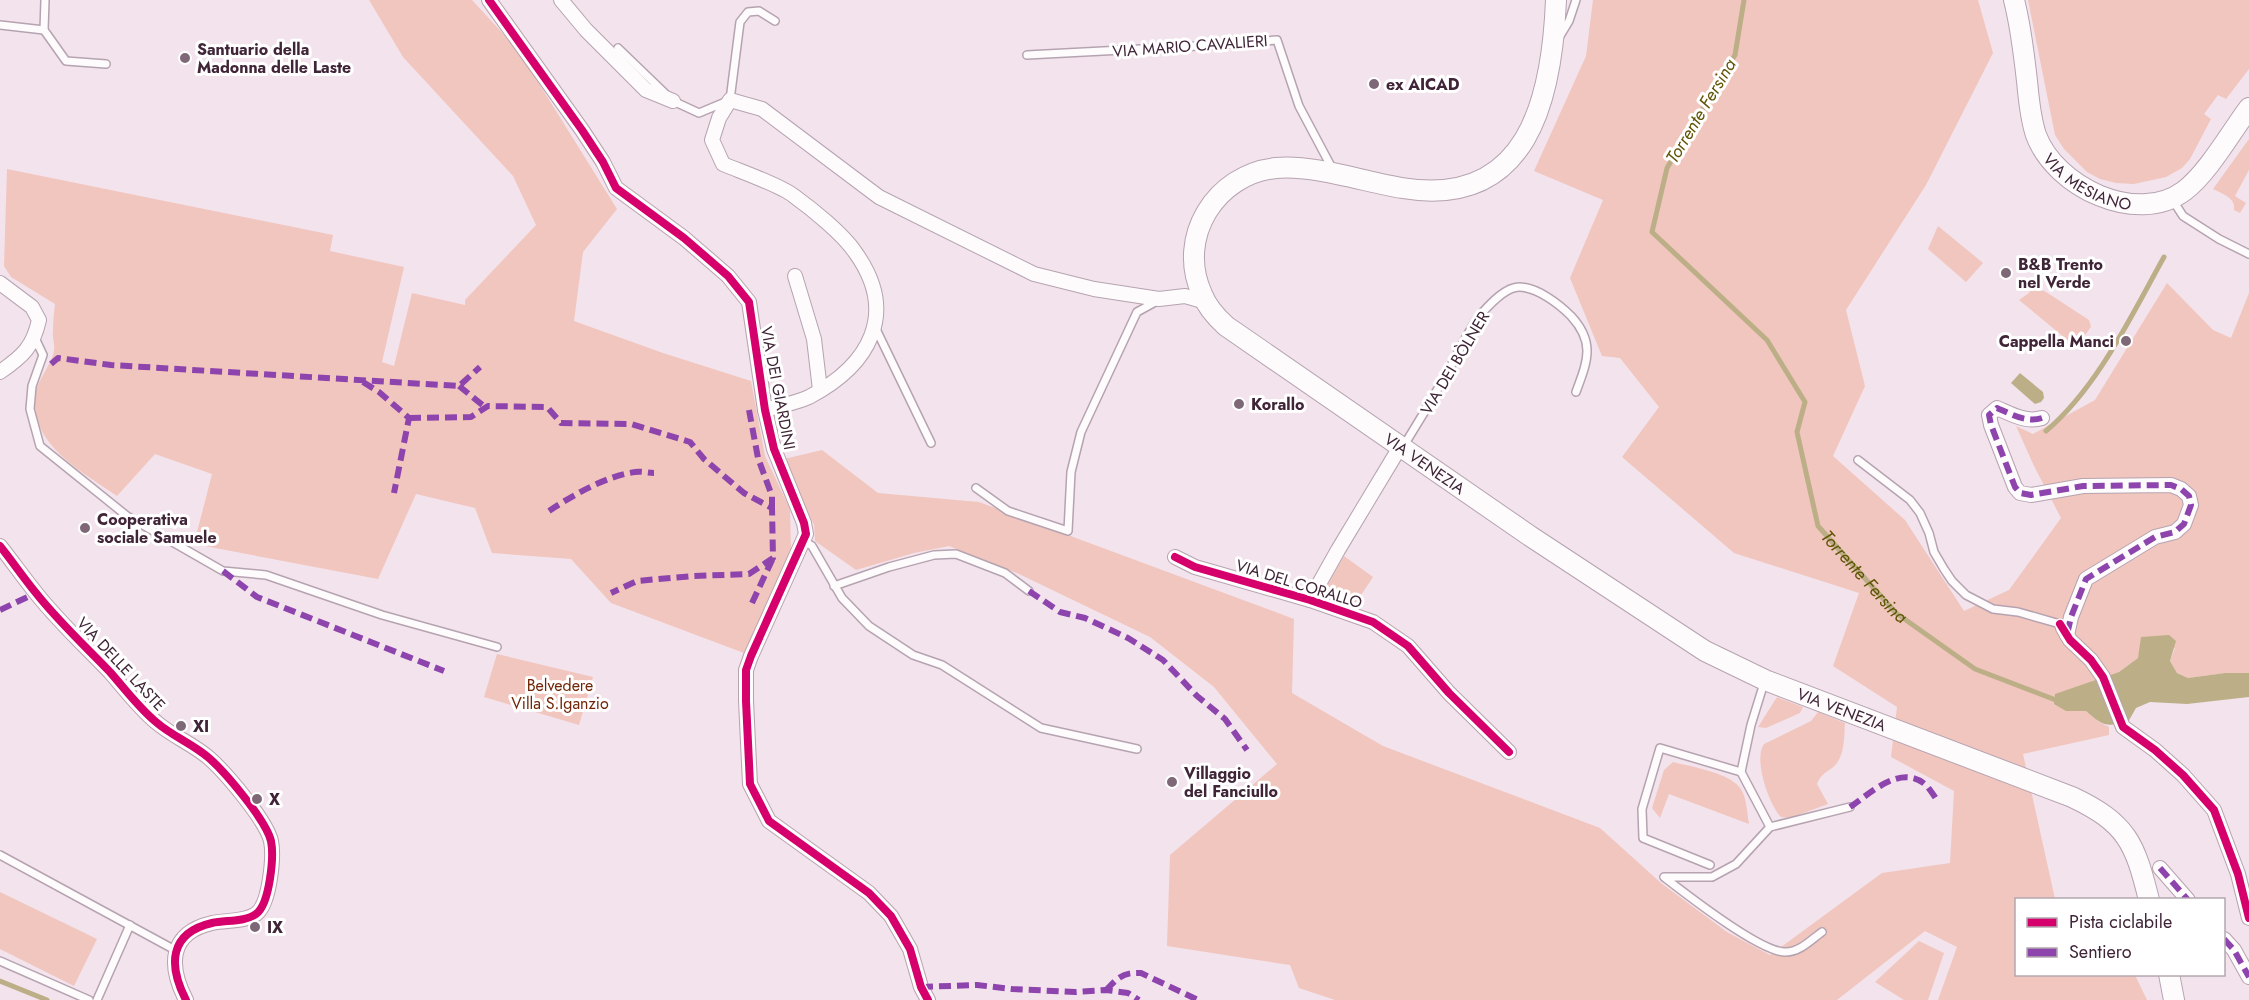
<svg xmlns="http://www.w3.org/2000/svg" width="2249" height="1000" font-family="Jost,sans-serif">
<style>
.green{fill:#f1c6be}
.water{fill:#bcaf87}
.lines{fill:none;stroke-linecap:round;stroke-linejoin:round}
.stream{stroke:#bcaf87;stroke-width:5}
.lane-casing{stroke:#b6a3b0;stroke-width:10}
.street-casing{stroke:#b6a3b0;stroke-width:16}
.secondary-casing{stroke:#b6a3b0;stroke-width:22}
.lane{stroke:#fdfbfc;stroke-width:7}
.street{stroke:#fdfbfc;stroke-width:14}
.secondary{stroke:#fdfbfc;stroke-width:20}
.quiet{stroke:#8e44ad;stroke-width:6;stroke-dasharray:12 6;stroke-linecap:butt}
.cycleway-casing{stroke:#fff;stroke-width:11}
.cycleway{stroke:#d6006c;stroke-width:8}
.poi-dot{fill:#7e6877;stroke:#fff;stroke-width:2}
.labels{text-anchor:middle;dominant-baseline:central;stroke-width:6;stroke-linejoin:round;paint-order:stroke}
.street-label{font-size:16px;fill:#3f2537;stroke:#fff}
.poi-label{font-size:16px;font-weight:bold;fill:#3f2537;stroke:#fff;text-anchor:start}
.park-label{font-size:16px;fill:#702507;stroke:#fff}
.water-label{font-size:18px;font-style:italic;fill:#615405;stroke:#fff}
</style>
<rect width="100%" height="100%" fill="#f3e3ed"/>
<g class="green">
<path d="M369,0H472L518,50L617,209L583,252L574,321L663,353L751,381L765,456L790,509L791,552L744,653L611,603L571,559L492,553L475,508L416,494L378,579L194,544L212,474L155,454L117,496C83,472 31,446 35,397C36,381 53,363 54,350C55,344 52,337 53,331C53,322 54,313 55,304L11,277L4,266L7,169L333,235L330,251L404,267L382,362L394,366L412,293L465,305V300L536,225L513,176L403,57Z"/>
<path d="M1593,0H1978L1993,53L1926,185L1846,310L1865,386L1833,456L1905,520L1964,611L2009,590L2061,518L2034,466L2016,426L2033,434L2095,400L2167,283L2213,330L2231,338L2249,293V673H2225L2188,678L2177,673L2170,661L2175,648L2138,658L2119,672L2097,680L2066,711H2086L2099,722L2109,727V735L2023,754L2055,899L2016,900V974L2135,975L2147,1000H1938L1957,947L1925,931L1837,1000H1335L1299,988L1290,965L1167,946L1170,855L1277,764L1214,687L1150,637L1019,574L949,546L914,553L856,570L815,541L814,525L784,459L822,450L878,493L979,502L1294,619L1292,693L1383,746L1600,828L1661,883L1727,932L1770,955L1882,873L1950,863L1954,791L1891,757L1897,707L1833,666L1859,593L1734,553L1622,457L1659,407L1620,358L1602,356L1570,278L1603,200L1534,171L1586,56Z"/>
<path d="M2028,0H2249V69L2226,99L2218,95L2204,114L2211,119L2190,159L2182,168L2166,177L2134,184L2116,183L2100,179L2087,172L2064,149L2055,135Z"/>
<path d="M2249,139V170L2235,196L2246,203L2240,213L2234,210C2236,198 2223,194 2213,189Z"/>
<path d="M1938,226L1983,263L1966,282L1928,249Z"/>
<path d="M2032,286L2046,292L2089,320L2091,327L2076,347L2019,300L2029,293Z"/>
<path d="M1344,556L1373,577L1351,610L1321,597Z"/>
<path d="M497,654L593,677L579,725L484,697Z"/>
<path d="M1777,697L1803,707L1800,713L1766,728L1758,727Z"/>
<path d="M1818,712L1845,723C1844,735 1845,752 1837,763C1830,772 1822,771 1817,784L1828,804L1790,818L1781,817C1769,805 1753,759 1764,744L1811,721Z"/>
<path d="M1673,762C1692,767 1733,773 1742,791C1747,801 1747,813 1749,824L1669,794L1660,818L1652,808L1664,770Z"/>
<path d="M0,892L97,939L74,986L0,949Z"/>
<path d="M1919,941L1944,953L1928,1000H1904L1875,982Z"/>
</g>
<g class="water">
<path d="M2020,373L2043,392L2044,398L2041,402L2035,404L2011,383Z"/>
<path d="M2169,635L2176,641L2170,661L2177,673L2188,678L2225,673H2249V697L2187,704L2150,702L2136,708L2128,722C2105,727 2103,726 2086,711H2066L2054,704L2055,694L2119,672L2138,658L2141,637Z"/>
</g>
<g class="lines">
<g class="stream">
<path id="s1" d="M1744,0L1735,55L1667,168L1652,232L1767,340L1805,402L1797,432L1818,526L1896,613L1975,669L2061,702"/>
<path d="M2046,431C2098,387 2131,316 2164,257"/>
<path d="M0,981L47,1000"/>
</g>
<g class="lane-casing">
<g id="lane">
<path d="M45,0L44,30L66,61L106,64"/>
<path d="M0,25L44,30"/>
<path d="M1560,36L1569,21L1576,0"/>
<path d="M618,48L673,101L699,113L730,100L740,22L748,12L759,11L775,21"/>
<path d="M1027,55L1217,45L1277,40L1299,106L1333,170"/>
<path d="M2172,199L2183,216L2219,239L2249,254"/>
<path d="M875,327L931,443"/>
<path d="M35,338L43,355L32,386L30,409L40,446L127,516L223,571L266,575L382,615L497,647"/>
<path d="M1403,447C1420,420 1436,393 1452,364C1461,348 1470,326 1482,313C1491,303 1506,287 1519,287C1537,287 1559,304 1571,316C1596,343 1587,362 1576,392"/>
<path d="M1858,460L1910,500L1920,513L1929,533L1934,552L1944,569L1952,581L1966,595L1993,609L2018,612L2060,624"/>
<path d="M976,488L1008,511L1068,531L1071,472L1081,432L1137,312L1157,301"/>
<path d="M804,541L812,546L842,598L869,626L913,655L942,665L1041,728L1137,749"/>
<path d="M834,586L889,567L934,555L956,554L1005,573L1029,591"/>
<path d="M1764,683L1751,725L1741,772L1770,827"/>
<path d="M0,855L175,950"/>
<path d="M1710,865L1643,838L1642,809L1660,748L1741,772"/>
<path d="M1822,932C1812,939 1800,952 1786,952C1761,953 1686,894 1664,877H1712L1736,864L1770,827L1850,807"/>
<path d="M0,961L89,1000"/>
<path d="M97,1000L130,925"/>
</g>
</g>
<g class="street-casing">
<g id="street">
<path d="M489,0L582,130L603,162L616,188L684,238L728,276L749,302L765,410L774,449L804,523L806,534L751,656L746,670V701L750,784L769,821L869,893L891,916L910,949L921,987L928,1000"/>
<path d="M561,0L586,30L646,90L673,101"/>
<path d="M795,276L814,339L820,390"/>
<path d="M0,283L32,307L39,320C33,347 23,356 0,372"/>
<path d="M765,410C779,406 796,403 809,397C870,365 899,313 855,252C843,234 812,209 794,196C780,185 742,172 723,164L712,140L719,118L730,100L762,109L879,197L1034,274L1094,289L1159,299L1185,296L1206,302"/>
<path d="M2042,418C2026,423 2011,414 1997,408L1989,415L1991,425L2015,487L2020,493L2031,495L2083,486L2171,485L2181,489L2189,496L2191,505L2184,524L2175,532L2155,537L2086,579L2071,617L2067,635"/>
<path d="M0,546C12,561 23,577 36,593C58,621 85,646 110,672C125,689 139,708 156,722C172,736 193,744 209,758C225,772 266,820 271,841C274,856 270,904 256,914C245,922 226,920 212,923C169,933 168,965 186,1000"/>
<path d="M1175,557L1195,567L1310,600L1373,622L1408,646L1449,693L1509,752"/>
<path d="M1310,600L1338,550L1400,447"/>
<path d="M2063,628L2070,640L2091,660L2103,677L2123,727L2155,750L2183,775L2214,810L2238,874L2249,918"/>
<path d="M2160,868L2188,900"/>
<path d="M2224,939L2234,950L2249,977"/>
</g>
</g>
<g class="secondary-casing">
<g id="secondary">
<path id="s2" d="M1556,0C1552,99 1528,209 1402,188C1366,182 1311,164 1276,168C1216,174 1176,237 1202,294C1207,307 1216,317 1226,326L1530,536L1705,651L1765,680L2072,797C2127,823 2135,843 2149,900"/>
<path id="s3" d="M2014,0C2021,27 2024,54 2027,81C2029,100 2030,117 2036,135C2055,187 2137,226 2184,191C2208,173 2231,132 2249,108"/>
<path d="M2169,974L2174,1000"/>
</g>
</g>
<use href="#lane" class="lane"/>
<use href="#street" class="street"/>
<use href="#secondary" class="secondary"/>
<g class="quiet">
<path d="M51,364L58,358L111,365L459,386L480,367"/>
<path d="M363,382L379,392L409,418L394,493"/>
<path d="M459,386L485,407"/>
<path d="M749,410L758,458L772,496V508"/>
<path d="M409,418L471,417L488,406L547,407L561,423L631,424L690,442L704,459L744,493L772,508L773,558L749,574L693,576L637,581L611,593"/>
<path d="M2042,418C2026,423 2011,414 1997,408L1989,415L1991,425L2015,487L2020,493L2031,495L2083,486L2171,485L2181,489L2189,496L2191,505L2184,524L2175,532L2155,537L2086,579L2071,617L2067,635"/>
<path d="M549,511C573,495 606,476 635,472C641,471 648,473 654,473"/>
<path d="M223,571L257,597L444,671"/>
<path d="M1029,591L1060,612L1085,618L1128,638L1163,660L1197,696L1225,719L1247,750"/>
<path d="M752,603L773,558"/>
<path d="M0,610L36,593"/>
<path d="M1850,807C1871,793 1902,762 1927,786C1931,791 1935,797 1938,802"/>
<path d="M2160,868L2188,900"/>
<path d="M2224,939L2234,950L2249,977"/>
<path d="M921,987L977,985L1012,989L1075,992L1106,990L1128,993L1139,1000"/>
<path d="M1106,990C1118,978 1122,972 1141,973L1198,1000"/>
</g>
<g class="cycleway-casing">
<g id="cycleway">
<path d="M489,0L582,130L603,162L616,188L684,238L728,276L749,302L765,410L774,449L804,523L806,534L751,656L746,670V701L750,784L769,821L869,893L891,916L910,949L921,987L928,1000"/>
<path d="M0,546C12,561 23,577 36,593C58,621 85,646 110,672C125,689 139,708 156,722C172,736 193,744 209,758C225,772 266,820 271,841C274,856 270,904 256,914C245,922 226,920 212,923C169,933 168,965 186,1000"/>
<path d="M1175,557L1195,567L1310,600L1373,622L1408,646L1449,693L1509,752"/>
<path d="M2060,624L2070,640L2091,660L2103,677L2123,727L2155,750L2183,775L2214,810L2238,874L2249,918"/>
</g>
</g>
<use href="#cycleway" class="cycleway"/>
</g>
<g class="poi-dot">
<circle cx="185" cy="58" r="6"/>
<circle cx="1374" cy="84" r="6"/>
<circle cx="2006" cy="273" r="6"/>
<circle cx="2126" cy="341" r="6"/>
<circle cx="1239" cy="404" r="6"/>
<circle cx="85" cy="528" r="6"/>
<circle cx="181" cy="726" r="6"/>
<circle cx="1172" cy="782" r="6"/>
<circle cx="257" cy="799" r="6"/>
<circle cx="255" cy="927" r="6"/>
</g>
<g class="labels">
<g class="street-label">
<text transform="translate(1190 46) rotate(-4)">VIA MARIO CAVALIERI</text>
<text stroke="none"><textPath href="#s3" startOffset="210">VIA MESIANO</textPath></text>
<text transform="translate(1455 363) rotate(-59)">VIA DEI BÒLNER</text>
<text transform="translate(778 388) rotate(79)">VIA DEI GIARDINI</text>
<text stroke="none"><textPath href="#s2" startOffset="866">VIA VENEZIA</textPath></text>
<text transform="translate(1299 584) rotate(17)">VIA DEL CORALLO</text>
<text transform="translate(121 664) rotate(47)">VIA DELLE LASTE</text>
<text stroke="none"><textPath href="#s2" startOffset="1352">VIA VENEZIA</textPath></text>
</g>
<g class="poi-label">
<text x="197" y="49">Santuario della<tspan x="197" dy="18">Madonna delle Laste</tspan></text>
<text x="1386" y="84">ex AICAD</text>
<text x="2018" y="264">B&amp;B Trento<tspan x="2018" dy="18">nel Verde</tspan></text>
<text x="2114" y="341" text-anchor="end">Cappella Manci</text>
<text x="1251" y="404">Korallo</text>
<text x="97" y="519">Cooperativa<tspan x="97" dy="18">sociale Samuele</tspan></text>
<text x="193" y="726">XI</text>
<text x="1184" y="773">Villaggio<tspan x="1184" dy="18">del Fanciullo</tspan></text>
<text x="269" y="799">X</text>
<text x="267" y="927">IX</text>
</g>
<g class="park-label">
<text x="560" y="685">Belvedere<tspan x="560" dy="18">Villa S.Iganzio</tspan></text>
</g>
<g class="water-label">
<text transform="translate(1701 111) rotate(-59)">Torrente Fersina</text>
<text stroke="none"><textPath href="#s1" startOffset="680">Torrente Fersina</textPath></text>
</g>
</g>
<rect x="2015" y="898" width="210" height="78" fill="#ffffff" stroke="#b2a8af" stroke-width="1.5"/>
<rect x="2027" y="918" width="30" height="9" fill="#d6006c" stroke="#b2a8af" stroke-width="1.5"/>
<text x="2069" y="928" font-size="18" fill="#3f2537">Pista ciclabile</text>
<rect x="2027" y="948" width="30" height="9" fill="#8e44ad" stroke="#b2a8af" stroke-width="1.5"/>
<text x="2069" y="958" font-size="18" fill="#3f2537">Sentiero</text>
</svg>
